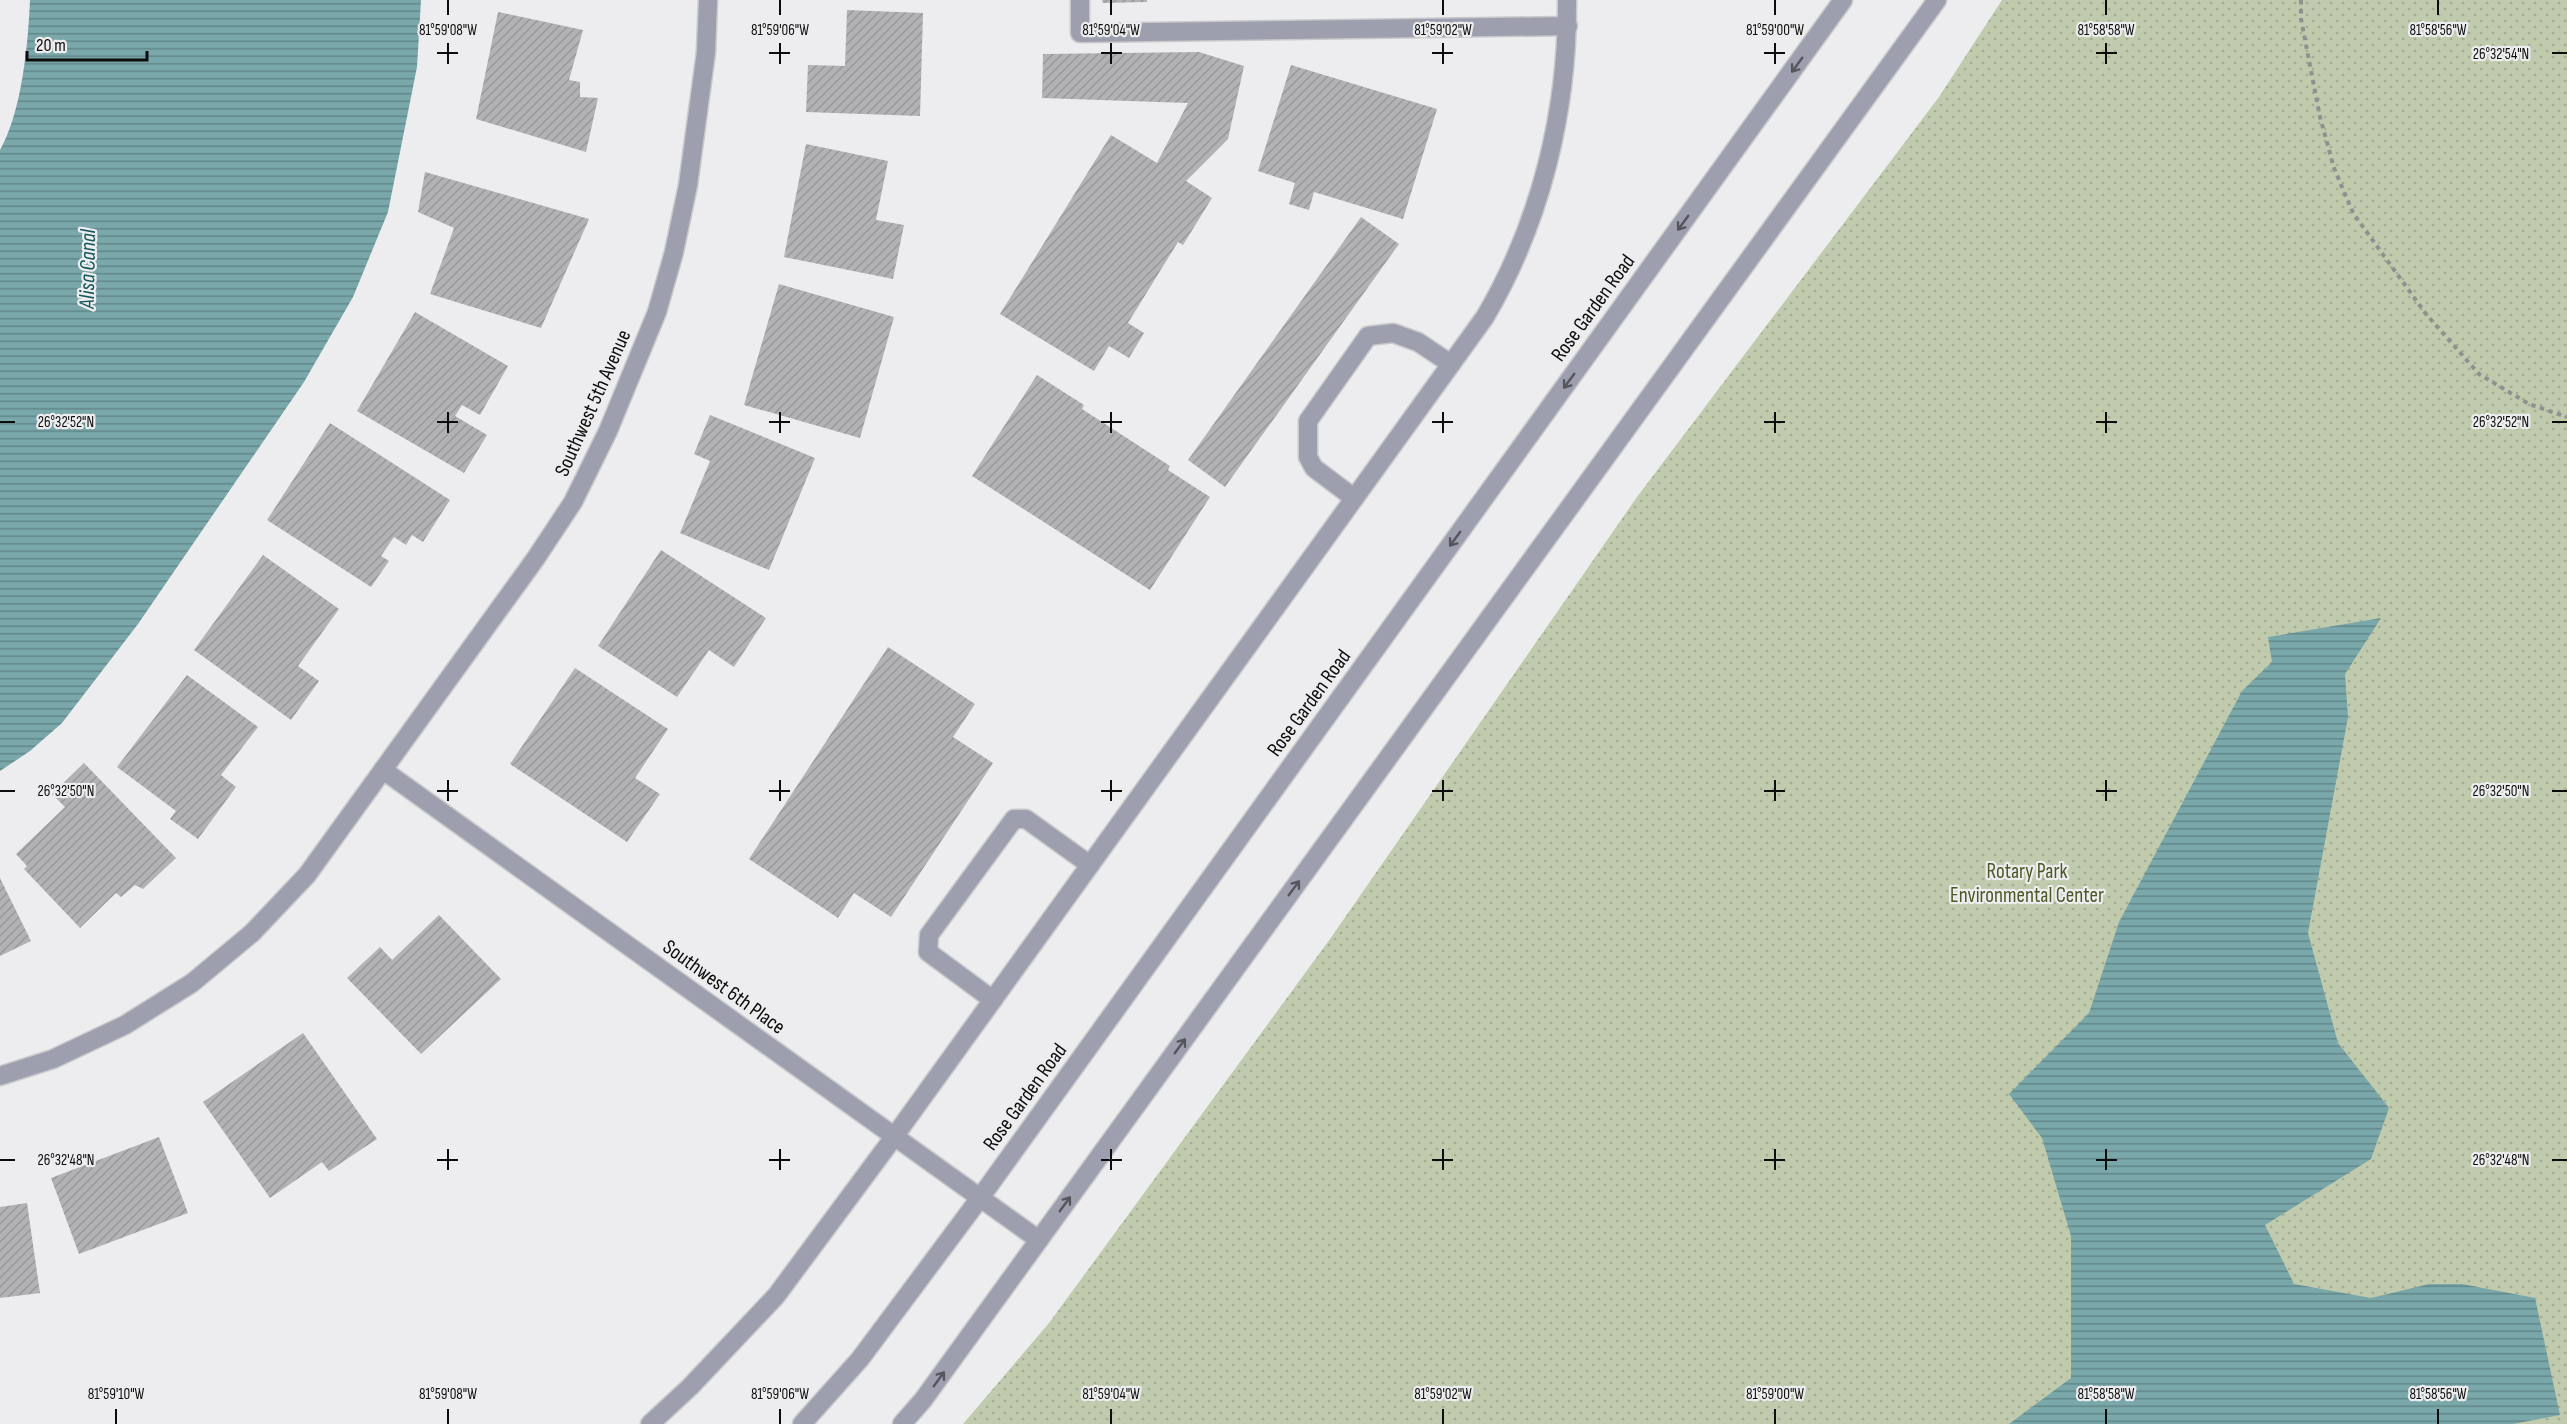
<svg xmlns="http://www.w3.org/2000/svg" width="2567" height="1424" font-family="'Sofia Sans Condensed',sans-serif">
<style>
.park{fill:url(#park-dots)}
.water{fill:url(#water-rules)}
.building{fill:url(#building-hatch)}
.lines{fill:none;stroke-linecap:round;stroke-linejoin:round}
.service-casing{stroke:#c9c9cb;stroke-width:21}
.minor-casing{stroke:#c9c9cb;stroke-width:21}
.tertiary-casing{stroke:#c9c9cb;stroke-width:21}
.path{stroke:#909091;stroke-width:4;stroke-dasharray:4.5 4.5;stroke-linecap:butt}
.service{stroke:#9e9fae;stroke-width:18}
.minor{stroke:#9e9fae;stroke-width:18}
.tertiary{stroke:#9e9fae;stroke-width:18}
.oneway{stroke:#55565d}
.ticks{fill:none;stroke:#0c0c0c;stroke-width:2}
.labels{text-anchor:middle;dominant-baseline:central;stroke-width:4.5;stroke-linejoin:round;paint-order:stroke}
.street-label{font-size:21px;fill:#0c0c0c;stroke:#ededef}
.park-label{font-size:21px;fill:#4a5823;stroke:#ededef}
.water-label{font-size:22px;font-style:italic;fill:#145659;stroke:#ededef}
.ticks-label{font-size:15px;text-anchor:middle;fill:#0c0c0c;stroke:#ededef;stroke-width:4.5;stroke-linejoin:round;paint-order:stroke}
</style>
<defs>
<pattern id="park-dots" width="8" height="8" patternUnits="userSpaceOnUse" patternTransform="scale(1.5)"><rect width="8" height="8" fill="#c0caac"/><path d="M2 2h.1M6 6h.1" fill="none" stroke="#a4ac93" stroke-width="1.8" stroke-linecap="round"/></pattern>
<pattern id="water-rules" width="6" height="5" patternUnits="userSpaceOnUse" patternTransform="scale(1.5)"><rect width="6" height="5" fill="#79a7aa"/><path d="M0 2.5h6" fill="none" stroke="#628689"/></pattern>
<pattern id="building-hatch" width="6" height="6" patternUnits="userSpaceOnUse" patternTransform="scale(1.5)"><rect width="6" height="6" fill="#b2b2b4"/><path d="M-1 1l2-2M0 6l6-6M5 7l2-2" fill="none" stroke="#98989a"/></pattern>
</defs>
<rect width="100%" height="100%" fill="#ededef"/>
<path class="park" d="M2002,0H2567V1424H963L1049,1323L1330,939L1637,497L1939,97Z"/>
<g class="water">
<path d="M30,0H421L417,67L388,212L353,297L304,382L138,624L62,723L30,751L0,771V150C22,111 28,45 30,0Z"/>
<path d="M2381,618L2345,674L2348,717L2308,933L2338,1043L2389,1108L2371,1159L2265,1225L2294,1284L2371,1298L2429,1284H2462L2535,1298L2560,1415L2513,1424H2009L2071,1378V1236L2042,1138L2009,1094L2089,1013L2119,922L2242,691L2272,662L2268,637Z"/>
</g>
<g class="building">
<path d="M1102,0H1147V2L1103,3Z"/>
<path d="M847,10L923,13L920,116L806,112L808,65L845,66Z"/>
<path d="M498,12L583,30L569,80L580,82V97L598,98L586,152L476,119Z"/>
<path d="M1199,52L1244,66L1228,139L1186,181L1212,198L1183,245L1178,242L1128,323L1144,333L1129,358L1109,346L1094,371L1000,314L1111,135L1157,163L1188,103L1042,98L1043,54Z"/>
<path d="M1291,65L1437,109L1403,219L1314,192L1309,210L1289,204L1295,183L1258,171Z"/>
<path d="M806,144L888,161L876,220L904,225L893,279L784,257Z"/>
<path d="M425,172L589,219L541,328L430,294L454,228L418,212Z"/>
<path d="M1361,217L1399,244L1225,487L1188,460Z"/>
<path d="M779,284L894,317L860,438L744,405Z"/>
<path d="M415,312L508,366L480,415L462,405L455,416L487,435L464,473L357,411Z"/>
<path d="M1037,375L1084,405L1082,409L1170,466L1168,470L1210,497L1150,590L972,476Z"/>
<path d="M710,415L815,458L769,570L680,533L710,461L694,454Z"/>
<path d="M330,423L450,500L423,542L412,535L406,545L394,537L381,556L389,561L371,587L267,520Z"/>
<path d="M661,550L766,618L734,667L709,650L677,697L598,646Z"/>
<path d="M263,555L339,609L298,666L319,681L291,720L194,650Z"/>
<path d="M888,647L975,704L953,737L993,763L891,917L854,893L838,918L749,859Z"/>
<path d="M575,668L668,729L635,778L660,794L627,842L510,764Z"/>
<path d="M187,675L258,727L221,775L236,787L198,839L170,819L176,811L117,767Z"/>
<path d="M84,763L176,858L143,889L135,885L121,897L116,893L80,928L24,869L27,866L16,854L65,807L52,794Z"/>
<path d="M0,878L31,941L0,956Z"/>
<path d="M439,915L501,979L421,1054L347,978L380,947L392,960Z"/>
<path d="M303,1033L377,1139L329,1171L322,1162L270,1198L203,1102Z"/>
<path d="M159,1137L188,1213L79,1254L51,1178Z"/>
<path d="M27,1203L40,1293L0,1298V1207Z"/>
</g>
<g class="lines">
<g class="service-casing">
<g id="service">
<path d="M1080,0V33L1568,26"/>
<path d="M1354,498L1314,468L1308,457V421L1368,336L1393,333L1418,342L1451,364"/>
<path d="M993,1000L928,952L929,935L1014,819H1026L1090,865"/>
</g>
</g>
<g class="minor-casing">
<g id="minor">
<path d="M383,770L1039,1240"/>
<path d="M0,1076L53,1059L125,1025L192,983L252,933L307,875L536,558L573,502L608,431L657,312L674,252L688,185L706,52L708,0"/>
<path d="M650,1424L690,1387L776,1296L894,1137L1485,317C1541,222 1568,110 1567,0"/>
</g>
</g>
<g class="tertiary-casing">
<g id="tertiary">
<path d="M802,1424L860,1359L980,1198L1843,0"/>
<path d="M902,1424L923,1400L1937,0"/>
</g>
</g>
<path class="path" d="M2301,0V19L2320,117L2334,168L2353,213L2426,314L2479,374L2529,404L2567,417"/>
<use href="#service" class="service"/>
<use href="#minor" class="minor"/>
<use href="#tertiary" class="tertiary"/>
</g>
<defs><path id="oneway-shaft" d="M-6 0H5M1.5-3L5.5 0L1.5 3" fill="none" stroke-width="1.6" stroke-linecap="round" stroke-linejoin="round" transform="scale(1.5)"/></defs>
<g class="oneway">
<use href="#oneway-shaft" transform="translate(1797 65) rotate(126)"/>
<use href="#oneway-shaft" transform="translate(1683 223) rotate(126)"/>
<use href="#oneway-shaft" transform="translate(1569 381) rotate(126)"/>
<use href="#oneway-shaft" transform="translate(1455 539) rotate(126)"/>
<use href="#oneway-shaft" transform="translate(1294 888) rotate(-54)"/>
<use href="#oneway-shaft" transform="translate(1180 1046) rotate(-54)"/>
<use href="#oneway-shaft" transform="translate(1065 1204) rotate(-54)"/>
<use href="#oneway-shaft" transform="translate(939 1379) rotate(-54)"/>
</g>
<path class="ticks" d="M448,0V15M780,0V15M1111,0V15M1443,0V15M1775,0V15M2106,0V15M2438,0V15M448,43V64M780,43V64M1111,43V64M1443,43V64M1775,43V64M2106,43V64M437,53H458M769,53H790M1101,53H1122M1432,53H1453M1764,53H1785M2096,53H2117M2552,53H2567M448,412V433M780,412V433M1111,412V433M1443,412V433M1775,412V433M2106,412V433M0,422H15M437,422H458M769,422H790M1101,422H1122M1432,422H1453M1764,422H1785M2096,422H2117M2552,422H2567M448,780V801M780,780V801M1111,780V801M1443,780V801M1775,780V801M2106,780V801M0,791H15M437,791H458M769,791H790M1101,791H1122M1432,791H1453M1764,791H1785M2096,791H2117M2552,791H2567M448,1149V1170M780,1149V1170M1111,1149V1170M1443,1149V1170M1775,1149V1170M2106,1149V1170M0,1160H15M437,1160H458M769,1160H790M1101,1160H1122M1432,1160H1453M1764,1160H1785M2096,1160H2117M2552,1160H2567M116,1409V1424M448,1409V1424M780,1409V1424M1111,1409V1424M1443,1409V1424M1775,1409V1424M2106,1409V1424M2438,1409V1424"/>
<g class="labels">
<g class="street-label">
<text transform="translate(1593 308) rotate(-54)">Rose Garden Road</text>
<text transform="translate(593 403) rotate(-66)">Southwest 5th Avenue</text>
<text transform="translate(1309 703) rotate(-54)">Rose Garden Road</text>
<text transform="translate(724 987) rotate(36)">Southwest 6th Place</text>
<text transform="translate(1025 1097) rotate(-54)">Rose Garden Road</text>
</g>
<g class="park-label">
<text x="2027" y="871">Rotary Park<tspan x="2027" dy="24">Environmental Center</tspan></text>
</g>
<g class="water-label">
<text transform="translate(88 269) rotate(-89)">Alisa Canal</text>
</g>
</g>
<g class="ticks-label">
<text x="448" y="35">81°59'08"W</text>
<text x="780" y="35">81°59'06"W</text>
<text x="1111" y="35">81°59'04"W</text>
<text x="1443" y="35">81°59'02"W</text>
<text x="1775" y="35">81°59'00"W</text>
<text x="2106" y="35">81°58'58"W</text>
<text x="2438" y="35">81°58'56"W</text>
<text x="2501" y="59">26°32'54"N</text>
<text x="66" y="427">26°32'52"N</text>
<text x="2501" y="427">26°32'52"N</text>
<text x="66" y="796">26°32'50"N</text>
<text x="2501" y="796">26°32'50"N</text>
<text x="66" y="1165">26°32'48"N</text>
<text x="2501" y="1165">26°32'48"N</text>
<text x="116" y="1399">81°59'10"W</text>
<text x="448" y="1399">81°59'08"W</text>
<text x="780" y="1399">81°59'06"W</text>
<text x="1111" y="1399">81°59'04"W</text>
<text x="1443" y="1399">81°59'02"W</text>
<text x="1775" y="1399">81°59'00"W</text>
<text x="2106" y="1399">81°58'58"W</text>
<text x="2438" y="1399">81°58'56"W</text>
</g>
<path d="M27 51v9h120v-9" fill="none" stroke="#0c0c0c" stroke-width="3"/>
<text x="36" y="51" font-size="18" fill="#0c0c0c" stroke="#ededef" stroke-width="4.5" paint-order="stroke">20 m</text>
</svg>
